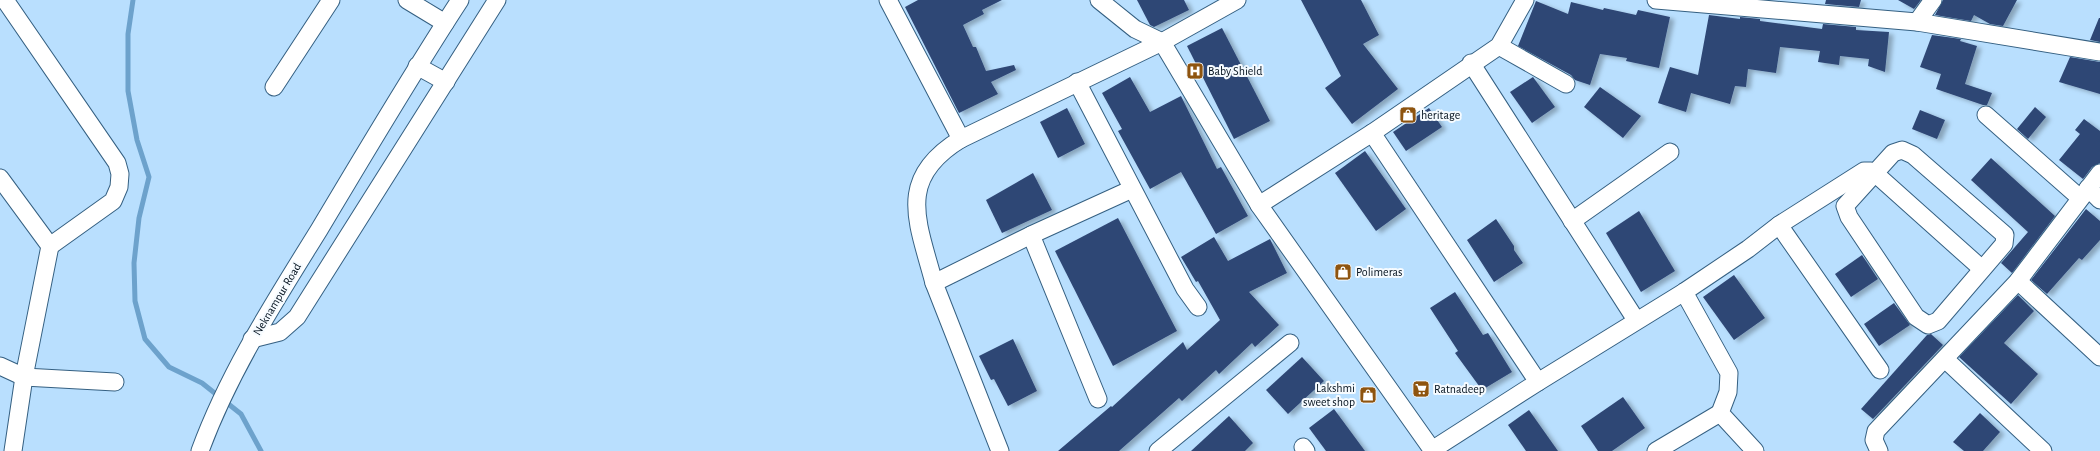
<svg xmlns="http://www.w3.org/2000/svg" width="2100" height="451" font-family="'Alegreya Sans',sans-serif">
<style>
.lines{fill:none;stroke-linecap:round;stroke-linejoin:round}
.stream{stroke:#6da2cc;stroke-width:5}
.building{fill:#2f4674;filter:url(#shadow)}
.minor-casing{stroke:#356082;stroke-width:19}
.minor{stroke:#fff;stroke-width:17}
.labels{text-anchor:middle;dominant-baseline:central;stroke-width:4;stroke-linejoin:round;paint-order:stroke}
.poi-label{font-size:12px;fill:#02101d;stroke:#f6fbff;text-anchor:start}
.street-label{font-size:12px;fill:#02101d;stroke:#f6fbff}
</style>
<defs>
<filter id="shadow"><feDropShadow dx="4.5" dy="2.5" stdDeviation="2" flood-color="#0004"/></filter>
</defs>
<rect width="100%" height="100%" fill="#b9dffe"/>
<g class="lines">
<path class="stream" d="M133,0L128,34V91L137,140L149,177L139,218L134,263L135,301L145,339L169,367L202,383L241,414L261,451"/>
</g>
<g class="building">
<path d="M918,0H1002L982,10L984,14L963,25L973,47H976L986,71L1014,65L1016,70L991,82L998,94L959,113L905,7Z"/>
<path d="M1137,0H1184L1189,10L1154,27L1150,25Z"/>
<path d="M1301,0H1361L1379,35L1363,44L1398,89L1352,124L1325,88L1341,76Z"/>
<path d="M1826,0H1861L1859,7L1825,4Z"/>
<path d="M1898,0H1921L1914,9Z"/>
<path d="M1943,0H2017L2003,26L1990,24L1974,15L1971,21L1935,15Z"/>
<path d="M1536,1L1568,14L1571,2L1603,10L1604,8L1636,15L1638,10L1670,17L1659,68L1626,61L1627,58L1600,54L1590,85L1575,80L1571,75L1518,46Z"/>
<path d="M1709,15L1740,19V17L1760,19V21L1822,29L1823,24L1856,27V30L1889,32L1885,72L1868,66L1869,59L1840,56L1839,65L1818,62L1820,51L1780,47L1776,73L1748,69L1746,87L1735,86L1730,104L1691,93L1686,112L1658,103L1670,67L1698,75Z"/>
<path d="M2099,18H2100V42L2090,40Z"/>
<path d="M1222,28L1270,121L1234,139L1187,46Z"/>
<path d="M1932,35L1961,39L1960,41L1977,46L1965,84L1992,93L1987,105H1983L1936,89L1941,74L1920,67Z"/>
<path d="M2070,57L2100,62V94L2059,82Z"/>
<path d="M1130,77L1150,112L1181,96L1217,169L1221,167L1248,216L1216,234L1181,172L1150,189L1118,131L1122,129L1102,93Z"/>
<path d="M1533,77L1555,107L1532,123L1510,92Z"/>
<path d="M1600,87L1641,116L1623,138L1584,107Z"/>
<path d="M2035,107L2046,117L2028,139L2017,129Z"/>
<path d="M1067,108L1085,144L1058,158L1040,122Z"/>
<path d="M1429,108L1442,127L1406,151L1393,132Z"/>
<path d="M1920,110L1945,120L1937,139L1912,129Z"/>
<path d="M2084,119L2100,131V163L2092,167L2083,179L2059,160L2080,134L2075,130Z"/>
<path d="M1365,151L1406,209L1376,231L1335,173Z"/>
<path d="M1991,158L2055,216L2012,273L2001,263L2028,232L1971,180Z"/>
<path d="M1033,173L1052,210L1002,233L986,200Z"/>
<path d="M2086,209L2100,221V240L2082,260L2079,258L2047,294L2031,280Z"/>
<path d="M1639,211L1675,271L1641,292L1606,233Z"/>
<path d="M1118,218L1177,331L1113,366L1055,251Z"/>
<path d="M1496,219L1514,246V250L1523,263L1494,282L1467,240Z"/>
<path d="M1214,237L1228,261L1270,239L1287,273L1249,292L1279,325L1255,347L1252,343L1219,374L1216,370L1182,401L1179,398L1119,451H1058L1111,406L1112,407L1183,342L1187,350L1220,320L1198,281L1196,282L1181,257Z"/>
<path d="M1862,255L1878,279L1851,297L1835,274Z"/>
<path d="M1734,275L1765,318L1734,340L1703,297Z"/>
<path d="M1455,292L1483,335L1488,333L1512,372L1482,390L1455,353L1458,351L1430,308Z"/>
<path d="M2018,295L2034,311L2004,343L2038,374L2011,404L1959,357Z"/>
<path d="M1894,303L1910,325L1879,346L1864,324Z"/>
<path d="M1931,334L1943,345L1873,419L1861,409L1927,335Z"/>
<path d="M1013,339L1037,391L1008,406L994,379L991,380L979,356Z"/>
<path d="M1302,357L1324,381L1288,414L1266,390Z"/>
<path d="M1623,397L1645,428L1612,451H1598L1581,426Z"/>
<path d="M1334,409L1351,432L1365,451H1326L1309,428Z"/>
<path d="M1529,410L1558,451H1526L1508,425Z"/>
<path d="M1980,413L2000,432L1983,451H1964L1953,442Z"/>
<path d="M1229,416L1253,443L1245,451H1191Z"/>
</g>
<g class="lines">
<g class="minor-casing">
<g id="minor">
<path d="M5,0L117,163L120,174L119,187L113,201L50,246"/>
<path d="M407,0L445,23"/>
<path d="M888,0L961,139L1162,42L1237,0"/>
<path d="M1099,0L1135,29L1162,42L1259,205L1433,451"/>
<path d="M1656,0L1917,22L2100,52"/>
<path d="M1917,22L1933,0"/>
<path d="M1499,46L1566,84"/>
<path d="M1471,63L1636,320"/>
<path d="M417,66L446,82"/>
<path d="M1077,82L1185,289L1198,307"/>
<path d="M274,87L331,0"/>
<path d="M1986,115L2080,198"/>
<path d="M1372,133L1538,382"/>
<path d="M1902,150L1913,155L2005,235L2004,244L1938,321L1928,325L1916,317L1849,217L1845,206L1893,153Z"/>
<path d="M0,178L50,246L24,377L13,451"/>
<path d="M2088,188L2100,200"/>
<path d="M1259,205L1372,133L1499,46L1525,0"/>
<path d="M1572,221L1670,152"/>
<path d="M1779,225L1880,370"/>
<path d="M1031,235L1098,399"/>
<path d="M2018,281L2100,357"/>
<path d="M934,283C918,222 895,179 961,139"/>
<path d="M1684,292L1729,373L1728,392L1720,413L1755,451"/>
<path d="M252,339L280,332L297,317L497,0"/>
<path d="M1945,359L2043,451"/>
<path d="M0,366L24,377L115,382"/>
<path d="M1303,447L1306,451"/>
<path d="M1432,450L1538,382L1684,292L1748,249L1779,225L1864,171H1871L1878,176L1982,269"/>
<path d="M200,451C229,372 275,301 319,230C365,153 411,75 460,0"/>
<path d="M1000,451L934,283L1031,235L1132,189"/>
<path d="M1158,451L1290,343"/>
<path d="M1656,451L1720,413"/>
<path d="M1879,451L1874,440L1876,431L2018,281L2100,173"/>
</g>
</g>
<use href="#minor" class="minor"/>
</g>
<defs>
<g id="hospital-square" transform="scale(0.9)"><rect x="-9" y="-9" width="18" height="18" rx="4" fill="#8e540f" stroke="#f6fbff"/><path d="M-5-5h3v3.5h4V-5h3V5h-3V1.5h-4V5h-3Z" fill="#fff"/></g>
<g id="shop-square" transform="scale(0.9)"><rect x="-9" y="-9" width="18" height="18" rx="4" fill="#8e540f" stroke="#f6fbff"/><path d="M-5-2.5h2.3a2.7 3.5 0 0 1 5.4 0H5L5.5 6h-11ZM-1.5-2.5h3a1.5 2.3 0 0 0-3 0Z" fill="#fff"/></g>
<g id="supermarket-square" transform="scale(0.9)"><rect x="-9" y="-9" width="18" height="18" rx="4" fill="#8e540f" stroke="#f6fbff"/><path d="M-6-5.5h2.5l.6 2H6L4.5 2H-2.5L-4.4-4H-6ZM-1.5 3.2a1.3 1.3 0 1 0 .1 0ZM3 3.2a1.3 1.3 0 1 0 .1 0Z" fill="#fff"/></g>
</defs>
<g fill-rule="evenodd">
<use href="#hospital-square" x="1195" y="71"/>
<use href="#shop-square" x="1408" y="115"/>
<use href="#shop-square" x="1343" y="272"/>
<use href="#supermarket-square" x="1421" y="389"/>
<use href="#shop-square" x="1368" y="395"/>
</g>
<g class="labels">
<g class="poi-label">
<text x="1208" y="71">Baby Shield</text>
<text x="1421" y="115">heritage</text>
<text x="1356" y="272">Polimeras</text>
<text x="1355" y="388" text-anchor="end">Lakshmi<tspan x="1355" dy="14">sweet shop</tspan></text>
<text x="1434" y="389">Ratnadeep</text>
</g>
<g class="street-label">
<text transform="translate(277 299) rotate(-59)">Neknampur Road</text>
</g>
</g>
</svg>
